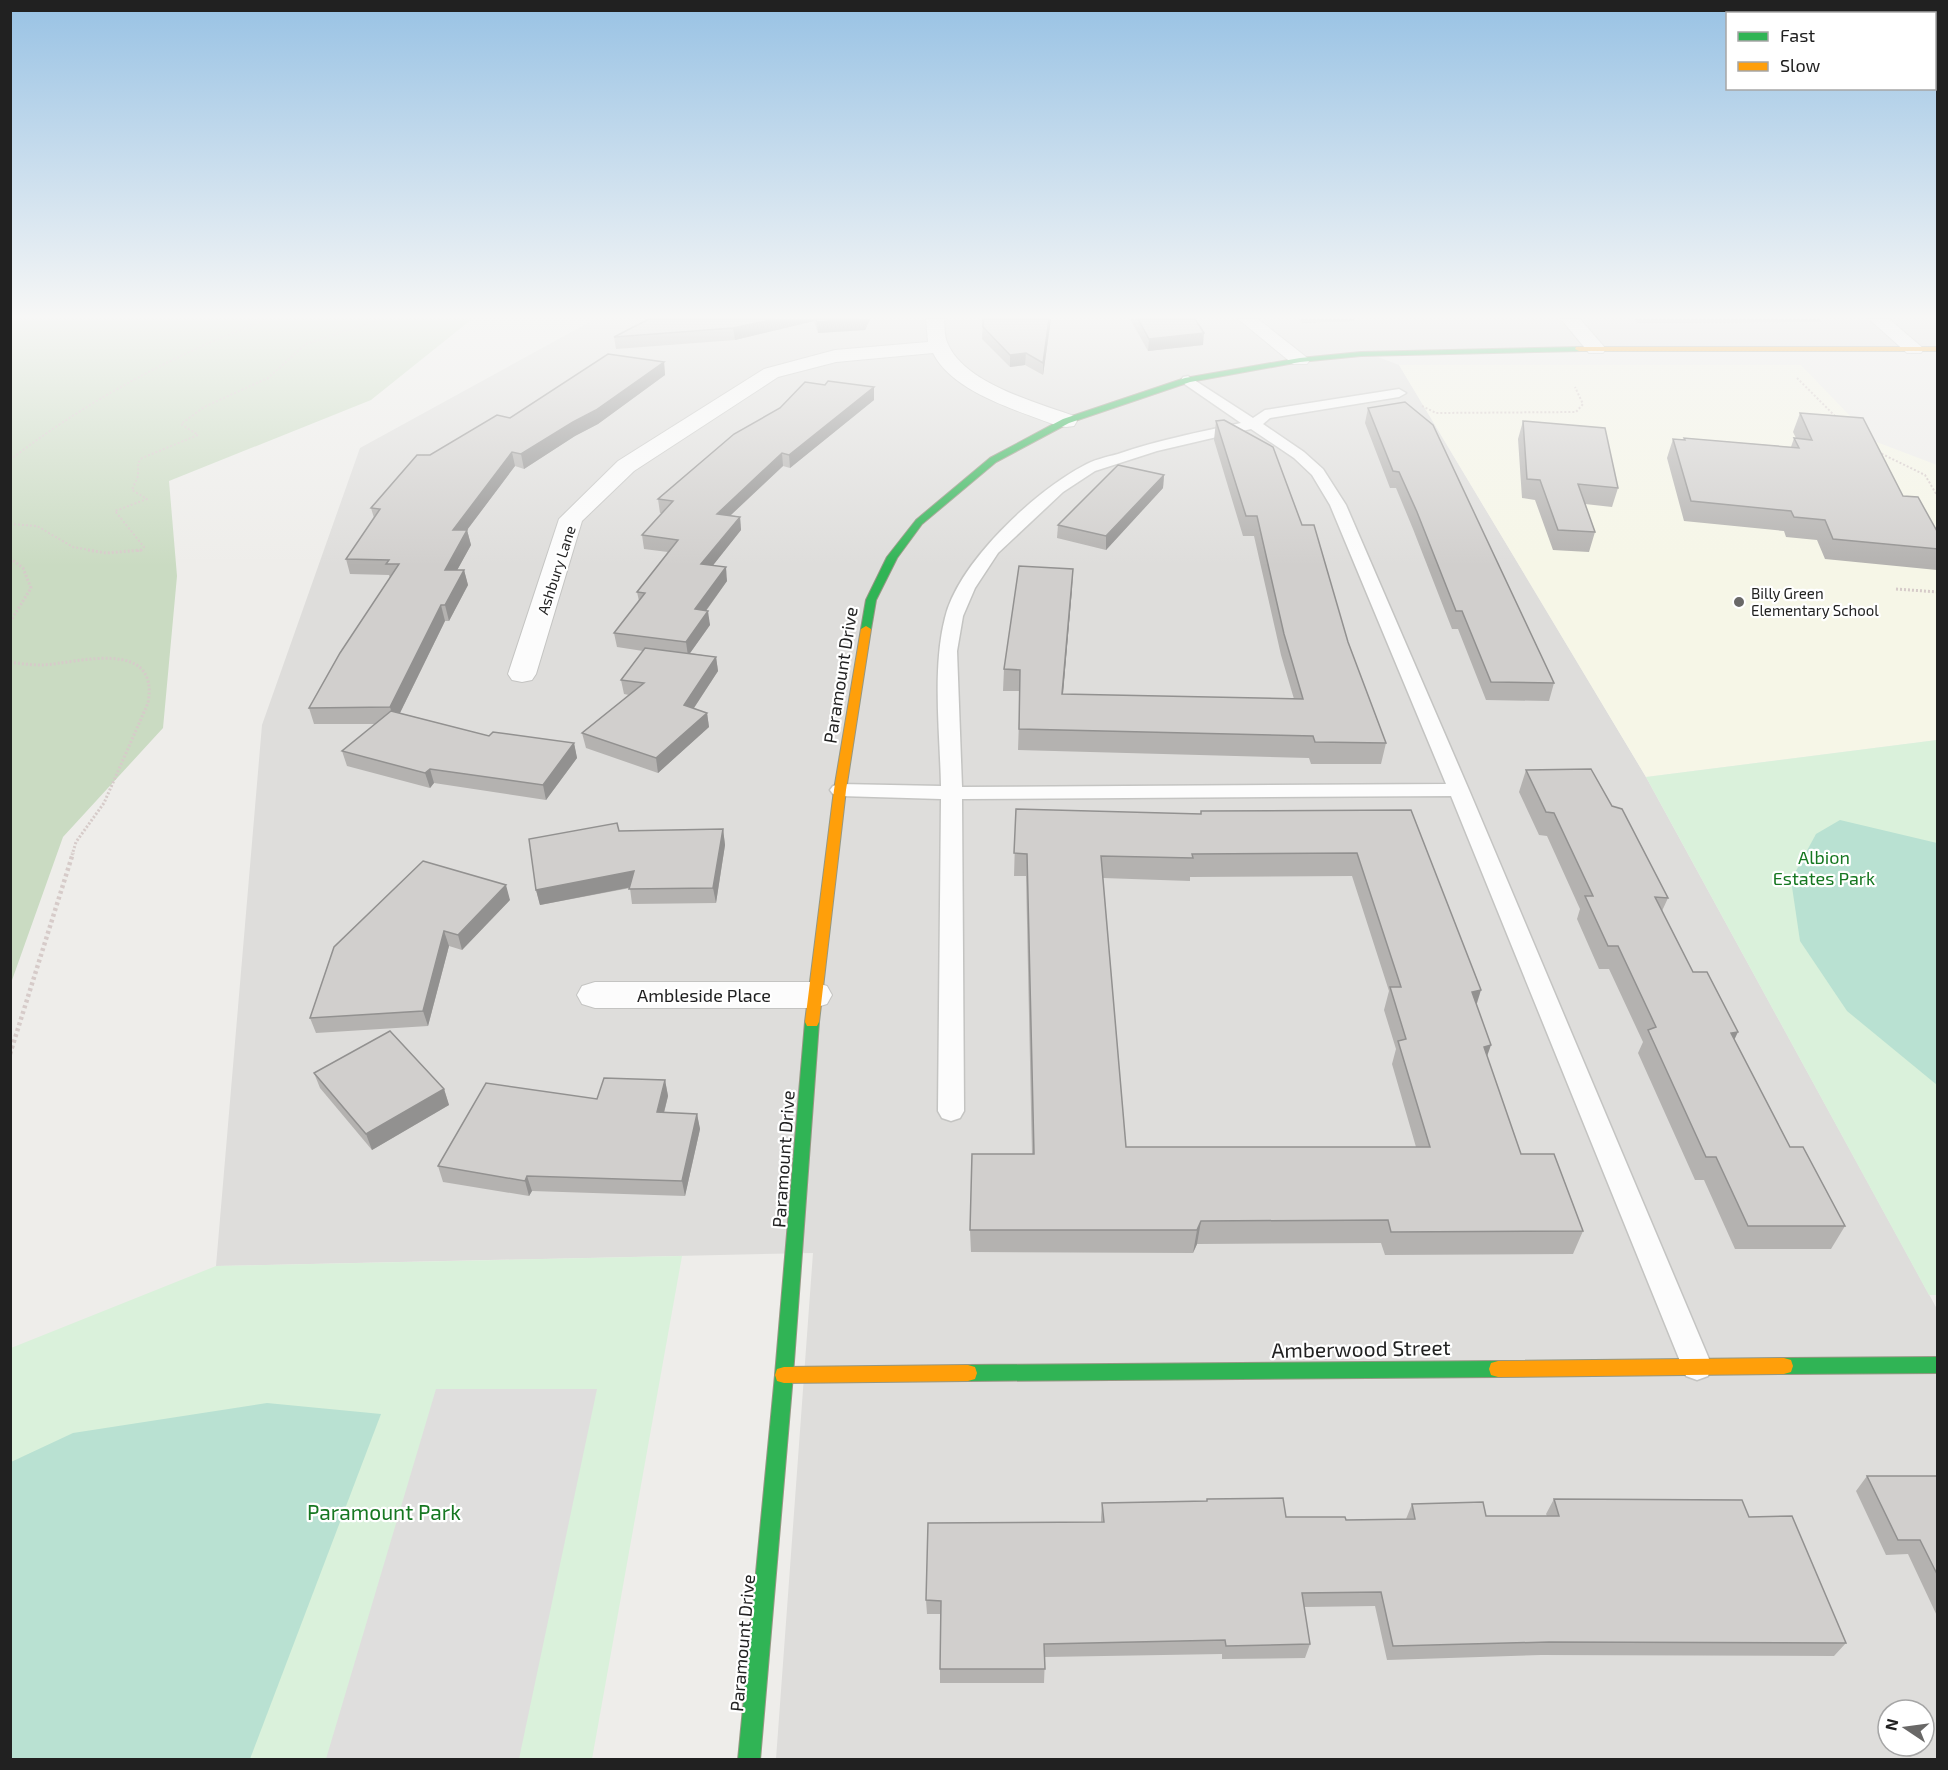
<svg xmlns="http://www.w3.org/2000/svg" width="1948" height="1770" font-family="'Exo 2',sans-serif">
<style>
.residential{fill:#dedddb;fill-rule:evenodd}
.education{fill:#f6f6e7}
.forest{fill:#cadbc2}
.park{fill:#daf1db}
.pitch{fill:#b9e1d2}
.parking{fill:#dfdedd}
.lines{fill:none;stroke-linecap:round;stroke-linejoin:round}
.lane-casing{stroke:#c4c4c2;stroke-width:3}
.street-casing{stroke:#c4c4c2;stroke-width:2}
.fast-casing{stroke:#959783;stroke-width:2}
.slow-casing{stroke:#959783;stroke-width:2}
.path-far2{stroke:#d6cbc9;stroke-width:2;stroke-dasharray:2 2;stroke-linecap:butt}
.path-far1{stroke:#d6cbc9;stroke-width:3;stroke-dasharray:2 2;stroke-linecap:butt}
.path{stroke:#d6cbc9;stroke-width:4.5;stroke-dasharray:3 3;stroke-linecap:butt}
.lane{fill:#fcfcfc;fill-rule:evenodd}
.street{fill:#fcfcfc;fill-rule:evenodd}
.fast{fill:#30b455;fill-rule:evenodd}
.slow{fill:#ff9f0a;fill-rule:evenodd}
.wall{fill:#b4b2b0;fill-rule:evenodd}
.shaded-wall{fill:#929190}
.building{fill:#d1cfcd;stroke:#929190;stroke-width:1.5;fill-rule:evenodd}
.poi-dot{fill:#696867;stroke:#fff;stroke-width:2}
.labels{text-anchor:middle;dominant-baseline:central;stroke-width:4.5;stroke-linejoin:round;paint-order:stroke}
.far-street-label{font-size:15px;fill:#212121;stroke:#fff}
.far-poi-label{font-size:15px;fill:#212121;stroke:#fff;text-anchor:start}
.street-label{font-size:18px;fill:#212121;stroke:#fff}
.park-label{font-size:18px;fill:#167721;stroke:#fff}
.near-street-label{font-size:21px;fill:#212121;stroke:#fff}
.near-park-label{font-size:21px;fill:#167721;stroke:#fff}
</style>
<rect width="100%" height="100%" fill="#eeedea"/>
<path class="residential" d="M595,319H1937V346L1370,354L1399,365L1646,777L1937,1309V1759H776L813,1253L216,1266L262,725L360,448ZM1888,1710H1924V1746H1888Z"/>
<path class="education" d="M1399,365H1801L1874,441L1937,465V740L1646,777Z"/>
<path class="forest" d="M11,319H472L371,400L169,481L177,576L163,728L63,837L11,983Z"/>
<g class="park">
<path d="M1937,740V1295H1929L1646,777Z"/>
<path d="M682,1256L592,1759L11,1760V1348L216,1266Z"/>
</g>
<g class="pitch">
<path d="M1840,820L1937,843V1085L1847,1011L1800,941L1791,880L1816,834Z"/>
<path d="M267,1403L381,1414L250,1759H11V1462L73,1433Z"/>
</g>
<path class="parking" d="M436,1389H597L519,1759H326Z"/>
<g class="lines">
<g class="lane-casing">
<path id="lane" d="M1188,376L1253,418L1265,410L1399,389L1406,393L1399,397L1270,418L1263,424L1304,452L1323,469L1346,505L1469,790L1712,1366L1708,1376L1697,1380L1686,1376L1682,1366L1451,796L962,799L964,1111L960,1118L951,1121L942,1118L938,1111L941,799L840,796L833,794L830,790L833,786L840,784L941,786C940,734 932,668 945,618C958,563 1034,492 1083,466C1093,460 1106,457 1118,454C1158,440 1200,432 1241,423L1183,383L1181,380L1183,377ZM1251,429L1294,458L1312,475L1330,505L1446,784L962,787L957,651L963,616L975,588L998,553L1063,492L1095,471L1157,451Z"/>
</g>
<g class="street-casing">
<g id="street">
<path d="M926,319H944C945,326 944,335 947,342C963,383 1035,402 1074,416L1077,421L1074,426L1066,427L1058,426C1020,411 953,393 933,353L836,362L778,377L634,471L582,521L536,674L532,680L522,682L512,680L508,674L559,519L618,461L764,369L835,350L928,342Z"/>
<path d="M1238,319H1258L1310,360L1307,364H1293Z"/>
<path d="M1561,319H1580L1606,349L1603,353H1589Z"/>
<path d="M1869,319H1889L1924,349L1921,353H1907Z"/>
<path d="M595,982H814L827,986L832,995L827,1004L814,1008H595L582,1004L577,995L582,986Z"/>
</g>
</g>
<g class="fast-casing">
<g id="fast">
<path d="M1579,347L1583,349L1582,351L1361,356L1300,362L1190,382L1069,423L996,462L922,524L897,558L876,600L871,629L866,632L861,629L866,600L887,557L916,520L990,458L1063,419L1185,378L1300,358L1361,352Z"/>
<path d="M812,1017L817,1018L819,1022L793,1375L760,1760H738L775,1375L805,1022L807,1018Z"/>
<path d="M1938,1357V1373L1784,1374L1777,1372L1775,1366L1777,1360L1784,1358Z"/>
<path d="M1498,1361L1505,1363L1507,1369L1505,1375L1498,1377L968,1381L961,1379L959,1373L961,1367L968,1365Z"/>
</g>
</g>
<g class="slow-casing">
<g id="slow">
<path d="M1576,347H1938V351H1579L1575,349Z"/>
<path d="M866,626L871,629L846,790L819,1022L817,1026H807L805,1022L834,790L861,629Z"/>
<path d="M1784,1358L1791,1360L1793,1366L1791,1372L1784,1374L1498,1377L1491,1375L1489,1369L1491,1363L1498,1361Z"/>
<path d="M968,1365L975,1367L977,1373L975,1379L968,1381L784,1383L777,1381L775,1375L777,1369L784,1367Z"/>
</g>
</g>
<g class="path-far2">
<path d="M10,322L22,319"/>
<path d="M1797,378L1838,419"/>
<path d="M1422,406L1436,413L1576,412L1583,404L1575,387"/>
<path d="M1878,452L1925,475L1938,497"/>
<path d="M10,460C89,399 174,355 267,319"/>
<path d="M10,524L37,526L73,547L96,551"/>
<path d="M137,551H141L144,547L115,511L147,499L132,490L138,476V463L142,458L198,435L181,424L204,407L268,378L306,344L381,319"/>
</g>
<g class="path-far1">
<path d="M88,550L106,553L142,550"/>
<path d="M10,558L23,568L31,588L10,622"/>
<path d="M1896,589L1938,592"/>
<path d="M10,662C21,664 32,665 43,665C77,663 160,637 148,703L104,803L76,842L72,855"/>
</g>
<path class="path" d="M10,1054L73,853"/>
<use href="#lane" class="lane"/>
<use href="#street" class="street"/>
<use href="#fast" class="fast"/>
<use href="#slow" class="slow"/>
</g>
<g class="wall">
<path d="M649,319H870L865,330L818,333L814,321L735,340L616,349L614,337Z"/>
<path d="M983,319H1051L1043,375L1025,365L1010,367L982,339Z"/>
<path d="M1130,319H1195L1203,345L1148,351Z"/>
<path d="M1299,319H1354V321L1302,323Z"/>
<path d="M1634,319H1821L1820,322L1638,323Z"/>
<path d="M664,362L665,375L598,424L575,436L524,469L515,466L467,530L471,545L457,570H464L468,585L449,621H445L400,713L489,736L574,743L577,758L546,800L434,783L430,788L347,766L342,751L376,724H314L309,708L390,578L389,575L350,574L346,559L374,518L371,508L430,455L510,418Z"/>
<path d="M825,385L874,387V400L790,468L783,466L731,515L740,517L741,530L713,565L727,581L706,611L710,625L690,653L716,657L718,671L694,708L707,713L709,727L658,773L586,748L582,733L629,695L624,694L621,680L643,651L617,647L614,633L639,601L637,592L668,552L644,549L642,535L662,513H660L658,499Z"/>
<path d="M1368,408L1554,683L1549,701L1486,700L1458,629H1452L1413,529L1396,488H1390L1365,423Z"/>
<path d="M1800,413L1903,496L1938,533L1937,570L1825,559L1817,540L1786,537L1784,531L1684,521L1667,458L1673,439L1684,440V438L1791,447L1794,438H1796L1793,432Z"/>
<path d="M1216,421L1302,525L1348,642L1386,743L1381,764H1311L1309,758L1018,750L1020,691H1003L1004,669L1072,589L1063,694L1294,699L1281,655L1254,536H1243L1214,440Z"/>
<path d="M1523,421L1618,488L1612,507L1585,504L1595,532L1589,552L1553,550L1535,500L1522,498L1518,439Z"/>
<path d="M1164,475L1163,488L1106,550L1057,538L1058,525Z"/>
<path d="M1526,770L1612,806L1668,898L1662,911L1693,972L1734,1040L1790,1147L1845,1226L1831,1249H1735L1704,1180H1695L1638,1053L1643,1042L1609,969H1599L1577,919L1580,909L1547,836L1539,835L1519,792Z"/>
<path d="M1016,809L1201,814V811L1411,810L1476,1005L1487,1056L1521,1154L1583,1231L1573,1254L1385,1255L1381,1243L1197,1244L1193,1253L971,1252L970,1230L1032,1154L1026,876H1014ZM1352,876L1389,991L1384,1010L1396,1049L1392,1064L1416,1147H1126L1103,878L1190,881V877Z"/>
<path d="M723,829L725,845L716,903L632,904L630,888L540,905L536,890L619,831Z"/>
<path d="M510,900L462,950L449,946L428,1026L316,1033L310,1018L334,947Z"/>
<path d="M314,1073L444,1089L449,1105L372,1150L320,1088Z"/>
<path d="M665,1080L668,1096L664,1113L697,1114L700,1129L685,1196L532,1191L529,1196L443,1182L438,1166L597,1099Z"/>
<path d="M1867,1476H1938V1618L1908,1554L1886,1555L1856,1491Z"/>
<path d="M1207,1499L1286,1517L1346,1520L1406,1519L1412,1504L1486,1516H1547L1546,1514L1554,1499L1749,1517L1846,1643L1834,1656L1541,1655L1387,1660L1375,1606L1304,1607L1310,1644L1305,1658L1222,1659V1654L1045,1657L1044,1683H940V1614H927L926,1600L1101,1522V1518L1102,1503L1207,1501Z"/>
</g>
<g class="shaded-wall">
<path d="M775,319H814V321L735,340L733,328Z"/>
<path d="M859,319H870L865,330L818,333L817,322Z"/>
<path d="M1049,319H1051L1043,375V363Z"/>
<path d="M1204,333L1203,345L1148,351L1149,339Z"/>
<path d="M1026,353L1025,365L1010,367V355Z"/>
<path d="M664,362L665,375L598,424L575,436L524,469L521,454Z"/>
<path d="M874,387V400L790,468L789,455Z"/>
<path d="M512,452L515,466L467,530L471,545L449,585L445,570L453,530Z"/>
<path d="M782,453L783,466L718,527L717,514Z"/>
<path d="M1164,475L1163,488L1106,550V536Z"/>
<path d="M740,517L741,530L703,578L701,564Z"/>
<path d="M726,567L727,581L697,623L695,609Z"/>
<path d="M1073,569L1072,589L1061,716L1062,694Z"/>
<path d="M464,570L468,585L449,621L445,605Z"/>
<path d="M441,605L445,621L395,723L390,707Z"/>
<path d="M708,611L710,625L688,656L686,642Z"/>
<path d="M716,657L718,671L686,720L684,705Z"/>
<path d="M707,713L709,727L658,773L656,758Z"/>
<path d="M574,743L577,758L546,800L543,785Z"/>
<path d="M430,769L434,783L430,788L425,773Z"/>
<path d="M723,829L725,845L716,903L713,888Z"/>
<path d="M634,871L637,886L540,905L536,890Z"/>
<path d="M506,885L510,900L462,950L458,935Z"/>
<path d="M444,931L449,946L428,1026L423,1011Z"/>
<path d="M1481,990L1474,1013L1472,992Z"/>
<path d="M1738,1032L1727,1055L1731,1033Z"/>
<path d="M1491,1045L1483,1068L1484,1047Z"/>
<path d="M665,1080L668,1096L660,1128L657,1112Z"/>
<path d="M444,1089L449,1105L372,1150L366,1134Z"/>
<path d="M697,1114L700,1129L685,1196L682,1181Z"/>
<path d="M527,1176L532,1191L529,1196L525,1181Z"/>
<path d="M1201,1221L1197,1244L1193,1253L1197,1230Z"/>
</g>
<g class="building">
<path d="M649,319H775L733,328L614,337Z"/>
<path d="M816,319H859L817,322Z"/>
<path d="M983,319H1049L1043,363L1026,353L1010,355L983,327Z"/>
<path d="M1138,319H1195L1204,333L1149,339Z"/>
<path d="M608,354L664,362L596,410L573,422L521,454L512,452L453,530H467L445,570H464L445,605H441L390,707L309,708L340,653L399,564H386L389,560L346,559L380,509L371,508L417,455H430L497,415L510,418Z"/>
<path d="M828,381L874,387L789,455L782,453L717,514L740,517L701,564L726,567L695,609L708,611L686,642L614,633L645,593L637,592L678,540L642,535L673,501L658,499L734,434L780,408L805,382L825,385Z"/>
<path d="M1405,402L1433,425L1554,683L1491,682L1462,611H1456L1417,512L1399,472L1393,471L1368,408Z"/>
<path d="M1800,413L1863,418L1903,496L1918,497L1938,533V549L1833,539L1825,520L1794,517L1791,511L1691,501L1673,439L1685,440L1684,438L1799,448L1794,438L1812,440Z"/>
<path d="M1224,420L1273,447L1302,525H1314L1348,642L1386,743L1315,742L1313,736L1019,729L1020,670L1004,669L1019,566L1073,569L1062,694L1303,699L1284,634L1257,516H1246L1216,421Z"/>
<path d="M1523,421L1605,428L1618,488L1578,484L1595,532L1558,530L1540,480L1527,479Z"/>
<path d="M1118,465L1164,475L1106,536L1058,525Z"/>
<path d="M645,648L716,657L684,705L707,713L656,758L582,733L644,683L621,680Z"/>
<path d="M391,711L489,736L493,732L574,743L543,785L430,769L425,773L342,751Z"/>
<path d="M1591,769L1612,806L1622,809L1668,898L1655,897L1693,972H1707L1738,1032L1731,1033L1790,1147H1803L1845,1226H1748L1716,1157H1706L1648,1030L1656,1027L1618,946H1608L1585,896H1593L1554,813L1546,812L1526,770Z"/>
<path d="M1016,809L1201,814V811L1411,810L1481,990L1472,992L1491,1045L1484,1047L1521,1154H1554L1583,1231L1391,1232L1388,1220L1201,1221L1197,1230H970L972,1154H1034L1027,854L1014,853ZM1357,853L1401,987H1390L1406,1039L1398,1041L1430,1147H1126L1101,856L1193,858L1192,854Z"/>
<path d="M617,823L619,831L723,829L713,888L629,889L634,871L536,890L529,839Z"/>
<path d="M423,861L506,885L458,935L444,931L423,1011L310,1018L334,947Z"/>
<path d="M390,1031L444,1089L366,1134L314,1073Z"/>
<path d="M604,1078L665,1080L657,1112L697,1114L682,1181L527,1176L525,1181L438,1166L486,1083L597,1099Z"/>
<path d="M1867,1476H1938V1576L1920,1540H1898Z"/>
<path d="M1283,1498L1286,1517H1345L1346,1520L1415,1519L1412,1504L1483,1502L1486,1516H1559L1554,1499L1742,1500L1749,1517L1792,1516L1846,1643L1549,1642L1393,1646L1381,1592L1302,1593L1310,1644L1226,1646L1225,1640L1044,1644L1045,1669H940L941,1601L926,1600L928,1523L1104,1522L1102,1503L1207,1501V1499Z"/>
</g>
<linearGradient id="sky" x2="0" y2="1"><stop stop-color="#98c2e4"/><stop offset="0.56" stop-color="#f7f7f6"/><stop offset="1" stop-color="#f7f7f6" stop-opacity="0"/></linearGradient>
<rect width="1948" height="566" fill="url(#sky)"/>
<circle class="poi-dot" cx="1739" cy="602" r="6"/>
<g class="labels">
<g class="far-street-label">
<text transform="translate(556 570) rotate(-72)">Ashbury Lane</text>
</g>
<g class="far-poi-label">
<text x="1751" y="593">Billy Green<tspan x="1751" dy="17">Elementary School</tspan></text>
</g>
<g class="street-label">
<text transform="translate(840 675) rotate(-81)">Paramount Drive</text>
<text x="704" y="995">Ambleside Place</text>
<text transform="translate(783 1159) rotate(-86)">Paramount Drive</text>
<text transform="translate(742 1643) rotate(-85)">Paramount Drive</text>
</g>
<g class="park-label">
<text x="1824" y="857">Albion<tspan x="1824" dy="21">Estates Park</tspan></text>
</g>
<g class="near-street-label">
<text transform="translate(1361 1348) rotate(-1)">Amberwood Street</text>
</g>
<g class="near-park-label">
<text x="384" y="1511">Paramount Park</text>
</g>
</g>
<rect width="1948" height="1770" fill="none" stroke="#212121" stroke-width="24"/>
<rect x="1726" y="12" width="210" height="78" fill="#ffffff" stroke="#a6a6a6" stroke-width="1.5"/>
<rect x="1738" y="32" width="30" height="9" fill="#30b455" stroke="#a6a6a6" stroke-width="1.5"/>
<text x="1780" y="42" font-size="18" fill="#212121">Fast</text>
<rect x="1738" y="62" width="30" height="9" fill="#ff9f0a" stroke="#a6a6a6" stroke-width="1.5"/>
<text x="1780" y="72" font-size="18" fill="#212121">Slow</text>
<g transform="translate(1906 1728) rotate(283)"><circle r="28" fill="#ffffff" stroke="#a6a6a6" stroke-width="1.5"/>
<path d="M0-4.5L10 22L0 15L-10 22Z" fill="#696867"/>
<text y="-9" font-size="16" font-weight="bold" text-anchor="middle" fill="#212121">N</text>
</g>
</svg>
